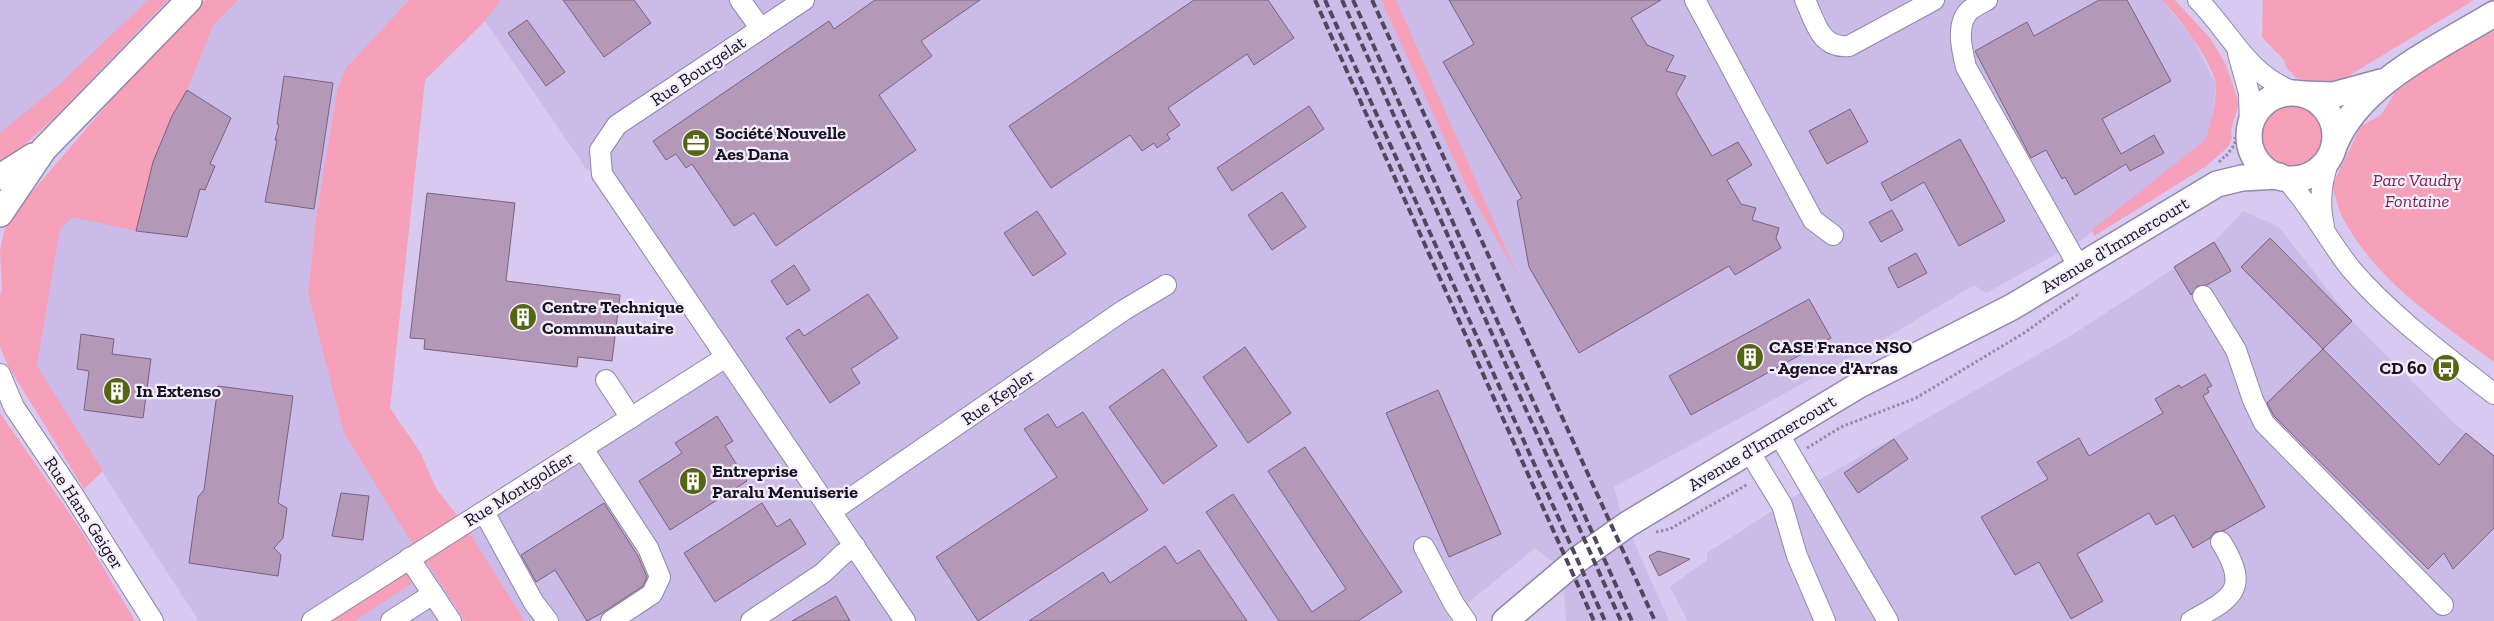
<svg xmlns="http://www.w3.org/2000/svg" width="2494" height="621" font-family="'Zilla Slab',serif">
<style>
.built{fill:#cbbbe9}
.green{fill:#f6a0b9}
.building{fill:#b398b8;stroke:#7a617f}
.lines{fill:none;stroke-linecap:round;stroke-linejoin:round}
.minor-casing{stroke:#9286aa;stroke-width:22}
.major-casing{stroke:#9286aa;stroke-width:28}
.path{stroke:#9489a7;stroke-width:3;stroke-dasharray:2.5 2.5;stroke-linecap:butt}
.minor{stroke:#fff;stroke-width:20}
.major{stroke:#fff;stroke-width:25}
.rail{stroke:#4f485d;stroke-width:4;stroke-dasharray:8 4;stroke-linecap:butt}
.labels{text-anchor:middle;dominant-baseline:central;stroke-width:4.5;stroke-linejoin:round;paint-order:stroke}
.street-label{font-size:18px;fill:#171220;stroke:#f4efff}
.poi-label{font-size:18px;font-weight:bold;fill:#171220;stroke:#f4efff;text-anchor:start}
.park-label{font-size:18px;font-style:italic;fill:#88204a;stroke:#f4efff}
</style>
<rect width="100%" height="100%" fill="#d7c9f0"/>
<g class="built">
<path d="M0,0H168L60,112L17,152L0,164Z"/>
<path d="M238,0H409L345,69L337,91L316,217L308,293L318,331L418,553L430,567L465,621H199L129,514L37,366L60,229L72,217L142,199L159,146L172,116L187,90L214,24Z"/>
<path d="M501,0H1381L1466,186L1515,270L1396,0H2162L2193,39L2216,85L2212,119L2205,140L2083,239L1986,293L1974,285L1891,335L1614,487L1620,510L1669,621H1566L1563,579L1555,564L1535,548L1463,607L1458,599L1446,611L1450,621H525L464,524L726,357L602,174L587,170L485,21Z"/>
<path d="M2243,211L2279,227L2352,321L2455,424L2494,455V621H1688L1670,587L1707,560V553L1823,478L2072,335L2214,242Z"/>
</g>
<g class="green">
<path d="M148,0H168L60,112L17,152L0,164V133L60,84Z"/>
<path d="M205,0H238L214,24L187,90L172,116L159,145L165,148L151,170L136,231L73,217L60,229L37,366L103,471L84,489L8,366L0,347V295L2,289L0,251L5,227L26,199L129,79Z"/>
<path d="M409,0H501L485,21L425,80L390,408L420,452L437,490L464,524L525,621H465L430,567L418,553L344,433L308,293L316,217L337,91L345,69Z"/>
<path d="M1381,0H1396L1518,276L1466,186Z"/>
<path d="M2162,0H2175L2210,38L2225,63L2239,103L2231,130L2232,138L2228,147L2205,167L2094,236L2092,230L2205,140C2211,124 2216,105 2216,87C2216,66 2177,15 2162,0Z"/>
<path d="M2263,0H2474L2335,84L2311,83L2295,77L2286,67L2284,60L2262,37Z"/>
<path d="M2494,31V362C2439,321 2380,284 2345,222C2339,212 2336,198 2332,186L2361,126L2381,115L2396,91L2453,51Z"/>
<circle cx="2292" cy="135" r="31"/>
<path d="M0,413L79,527L135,621H0Z"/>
<path d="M409,572L419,579L354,621H330Z"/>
</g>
<g class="building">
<path d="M563,0H634L651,23L604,57Z"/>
<path d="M875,0H980L921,41L932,56L879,95L916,150L776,246L754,213L734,226L692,164L686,168L676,154L666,160L653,141L829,21L834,29Z"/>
<path d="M1194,0H1268L1294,38L1254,65L1247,54L1168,108L1180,125L1167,134L1170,139L1157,148L1154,143L1142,151L1130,135L1051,188L1009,126Z"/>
<path d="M1449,0H1661L1631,18L1647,45L1674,56L1666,71L1686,76L1676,94L1712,156L1738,142L1752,165L1727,180L1741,204L1756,208L1752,220L1779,228L1776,238L1781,248L1735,275L1729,266L1579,353L1529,267L1517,201L1522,198L1443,62L1474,44Z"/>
<path d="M2099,0H2127L2171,81L2102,119L2121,154L2154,135L2164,153L2130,171L2126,164L2075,195L2065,177L2062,179L2046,150L2031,158L1975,51L2027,22L2034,36Z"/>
<path d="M527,20L565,72L546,86L508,33Z"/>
<path d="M284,76L333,83L314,209L265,202L277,140H275L279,125L277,124Z"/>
<path d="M187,90L231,118L210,164L215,166L205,190L200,189L187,237L136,231L153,162L172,116Z"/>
<path d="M1309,106L1324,129L1232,191L1217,168Z"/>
<path d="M1850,109L1868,142L1827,164L1809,131Z"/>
<path d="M1960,139L2005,221L1959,246L1924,182L1891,201L1881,183Z"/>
<path d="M1282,192L1306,227L1272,250L1248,215Z"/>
<path d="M427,193L515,203L506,281L620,295L612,361L578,357L577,367L424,349L425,339L410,338Z"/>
<path d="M1892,210L1903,230L1881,242L1869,222Z"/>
<path d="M1037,211L1066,254L1033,276L1004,233Z"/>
<path d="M2270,238L2352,321L2323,349L2241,267Z"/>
<path d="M2214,242L2231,271L2207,285L2197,286L2191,295L2174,267Z"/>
<path d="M1916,253L1927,273L1898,288L1888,268Z"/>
<path d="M794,265L810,290L787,305L771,281Z"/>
<path d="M868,294L898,338L851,369L860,383L830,403L786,338L799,329L804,336Z"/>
<path d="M1809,299L1831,338L1691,415L1669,376Z"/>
<path d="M81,334L114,339L112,354L151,359L143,418L84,410L89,371L77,369Z"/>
<path d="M1245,347L1291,413L1248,443L1203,377Z"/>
<path d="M2323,349L2439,465L2466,433L2494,456V528L2453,569L2444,553L2428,569L2274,416L2267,403Z"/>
<path d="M1163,369L1217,446L1163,484L1109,407Z"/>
<path d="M2205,374L2212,386L2207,388L2209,392L2203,396L2265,507L2223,531L2215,532L2210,538L2193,548L2174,515L2156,525L2149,513L2077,554L2103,601L2071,619L2039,562L2015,575L1981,517L2048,479L2037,462L2079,438L2089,456L2163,413L2155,399L2179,385L2181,388Z"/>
<path d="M218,386L293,396L278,503L287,508L283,538L274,548L281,555L278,576L189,563L198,497L204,490Z"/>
<path d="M1438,390L1501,534L1449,557L1386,413Z"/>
<path d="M1083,412L1148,510L978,621L936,557L1057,477L1024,429L1048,414L1057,428Z"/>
<path d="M717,416L733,441L725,446L747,481L670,530L639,481L682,453L675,443Z"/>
<path d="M1894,439L1908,459L1858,493L1844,473Z"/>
<path d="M1305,447L1402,592L1358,621H1279L1206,512L1233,494L1312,612L1346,589L1268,471Z"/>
<path d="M341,493L369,496L363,540L332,536Z"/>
<path d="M604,503L638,556L647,577L643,586L602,613L587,621L555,570L536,582L521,555Z"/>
<path d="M762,503L777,527L790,519L806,544L715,602L684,553Z"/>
<path d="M1165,546L1177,564L1199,550L1247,621H1029L1103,572L1110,583Z"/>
<path d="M1658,551L1690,559L1659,576L1649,556Z"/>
<path d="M836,596L850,621H792Z"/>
</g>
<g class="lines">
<g class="minor-casing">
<g id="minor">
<path d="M740,0L761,29"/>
<path d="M804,0L617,125L600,150L602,174L905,621"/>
<path d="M1695,0L1813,220L1833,235"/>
<path d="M1805,0C1816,23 1820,49 1849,46L1934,0"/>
<path d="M1987,0C1982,3 1975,6 1970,10C1955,24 1962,50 1966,67L2079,267"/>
<path d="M2198,0C2232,34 2247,76 2297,93"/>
<path d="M2238,53L2249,93L2250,127"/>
<path d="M2284,177C2311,205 2327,239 2351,269C2392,317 2445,355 2494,394"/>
<path d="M2324,226C2318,201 2322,180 2330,156"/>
<path d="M2203,296L2236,350L2253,400L2264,423L2443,605"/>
<path d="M0,374L14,407L72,493L153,621"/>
<path d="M606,380L631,418"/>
<path d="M1778,433L1888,621"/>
<path d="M583,449L648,548L660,577L652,594L611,621"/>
<path d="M1749,451L1782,505L1797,556L1825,621"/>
<path d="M832,511L1124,310L1166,285"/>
<path d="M484,512L534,603L548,621"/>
<path d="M1424,547L1454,604L1466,621"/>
<path d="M409,558L451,621"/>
<path d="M312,621L726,357"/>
<path d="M391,621L433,594"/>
<path d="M751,621L823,573L843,554L855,546"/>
<path d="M2191,621C2232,598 2251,590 2221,542"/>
</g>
</g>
<g class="major-casing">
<g id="major">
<circle cx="2292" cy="136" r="43"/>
<path d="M2303,94L2333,95L2381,82"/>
<path d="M2334,146C2359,83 2438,48 2494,14"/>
<path d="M0,177L33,156"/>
<path d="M0,214L44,149L189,0"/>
<path d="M1505,621L1577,560L1628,524L1859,385L2012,307L2217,184L2242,178L2279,176"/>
</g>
</g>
<g class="path">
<path d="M2226,156L2235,144V137"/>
<path d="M2219,162L2226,155"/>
<path d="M1807,448L1841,427L1916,398L2024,333L2080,293"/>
<path d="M1656,532L1670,529L1748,484"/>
</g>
<use href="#minor" class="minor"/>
<use href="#major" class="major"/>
<g class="rail">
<path d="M1315,0L1594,621"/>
<path d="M1325,0L1605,621"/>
<path d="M1342,0L1621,621"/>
<path d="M1353,0L1632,621"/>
<path d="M1372,0L1655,621"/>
</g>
</g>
<defs>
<g id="office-disc" transform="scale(1.4375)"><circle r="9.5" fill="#556610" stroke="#f4efff"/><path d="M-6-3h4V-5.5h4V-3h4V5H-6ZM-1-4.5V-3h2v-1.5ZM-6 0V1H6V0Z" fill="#fff"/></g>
<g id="building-disc" transform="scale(1.4375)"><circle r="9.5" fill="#556610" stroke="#f4efff"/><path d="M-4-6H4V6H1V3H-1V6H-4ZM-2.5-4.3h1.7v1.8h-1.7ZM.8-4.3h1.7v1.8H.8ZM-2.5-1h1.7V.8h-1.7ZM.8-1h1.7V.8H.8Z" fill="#fff"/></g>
<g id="bus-disc" transform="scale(1.4375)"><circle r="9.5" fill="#556610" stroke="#f4efff"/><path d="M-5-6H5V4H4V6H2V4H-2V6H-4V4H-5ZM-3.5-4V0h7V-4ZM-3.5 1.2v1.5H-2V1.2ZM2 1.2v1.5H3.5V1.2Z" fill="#fff"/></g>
</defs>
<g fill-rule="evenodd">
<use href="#office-disc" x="696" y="143"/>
<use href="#building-disc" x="523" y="317"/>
<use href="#building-disc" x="1750" y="357"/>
<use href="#bus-disc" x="2446" y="368"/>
<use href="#building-disc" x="117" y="391"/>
<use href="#building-disc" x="693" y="481"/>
</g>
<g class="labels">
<g class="street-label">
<text transform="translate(698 71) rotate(-34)">Rue Bourgelat</text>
<text transform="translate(2115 245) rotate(-31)">Avenue d'Immercourt</text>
<text transform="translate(998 397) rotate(-35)">Rue Kepler</text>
<text transform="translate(1762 443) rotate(-31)">Avenue d'Immercourt</text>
<text transform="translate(519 489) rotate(-32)">Rue Montgolfier</text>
<text transform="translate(84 513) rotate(57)">Rue Hans Geiger</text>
</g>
<g class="poi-label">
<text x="715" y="133">Société Nouvelle<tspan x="715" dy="21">Aes Dana</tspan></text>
<text x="542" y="307">Centre Technique<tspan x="542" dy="21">Communautaire</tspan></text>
<text x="1769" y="347">CASE France NSO<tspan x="1769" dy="21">- Agence d'Arras</tspan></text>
<text x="2427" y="368" text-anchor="end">CD 60</text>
<text x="136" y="391">In Extenso</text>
<text x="712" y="471">Entreprise<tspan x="712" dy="21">Paralu Menuiserie</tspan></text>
</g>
<g class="park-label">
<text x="2417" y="180">Parc Vaudry<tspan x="2417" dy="21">Fontaine</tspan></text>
</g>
</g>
</svg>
